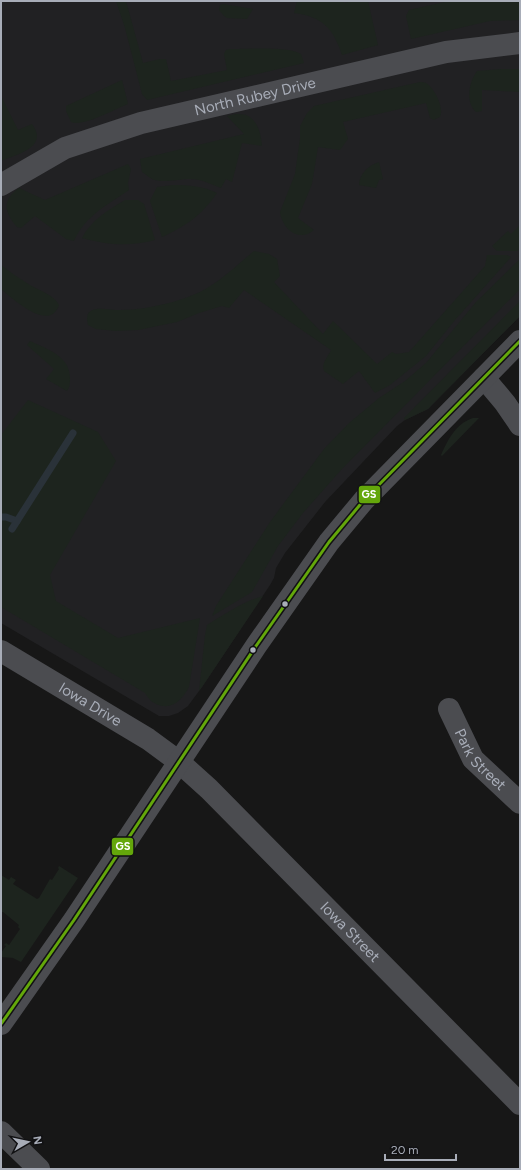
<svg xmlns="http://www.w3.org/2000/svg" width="521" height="1170" font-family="Figtree,sans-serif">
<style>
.built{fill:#212123}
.green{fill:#1d241e}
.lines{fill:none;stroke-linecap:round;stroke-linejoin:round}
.stream{stroke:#2a3239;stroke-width:7}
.minor{stroke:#4b4c50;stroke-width:22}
.tertiary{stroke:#4b4c50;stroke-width:22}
.bus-1-casing{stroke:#111113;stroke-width:6}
.bus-1{stroke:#64a70b;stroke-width:3}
.bus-dot{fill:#a8adb8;stroke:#111113;stroke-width:1.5}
.labels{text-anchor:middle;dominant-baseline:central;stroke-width:4;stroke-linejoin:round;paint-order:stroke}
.street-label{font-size:15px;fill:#a8adb8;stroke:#111113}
.line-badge{stroke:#111113;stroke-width:1.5}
.badge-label{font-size:11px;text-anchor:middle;font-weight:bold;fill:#fff}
</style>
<rect width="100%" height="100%" fill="#171717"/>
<path class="built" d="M1,1H520V316L428,409L405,420L397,426L325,502L285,553L276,568L274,578L270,585L202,687L188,706L178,713L169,716H159L1,623Z"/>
<g class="green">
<path d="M116,1H126L143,63L160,59H166L171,81L227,70L224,54L226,50L230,49C246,49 289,46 301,54L304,63L147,100L142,94L125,28Z"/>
<path d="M297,1H344V3L351,1H368L378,45L342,55C333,28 323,17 294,13Z"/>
<path d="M449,1H520V20L490,21L411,39L406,16L409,10Z"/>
<path d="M223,4L253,9L247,19L227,18L224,16L219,10L220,5Z"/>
<path d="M501,69H520V92L482,90V111L476,112C465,102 469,82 477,71Z"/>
<path d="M122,80L128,104C115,109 84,127 71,122L66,111V106Z"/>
<path d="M420,82C422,82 424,82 426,83C434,87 445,109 440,117C439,117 434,120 434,120L430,118L426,103L343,122L348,139L340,150L318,147L312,184L298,218L314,230C299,243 282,229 280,212L295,174L300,138V126L307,113L314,106Z"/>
<path d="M1,96L18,130L32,124C49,147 18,154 1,161Z"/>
<path d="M236,114C239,114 243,114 246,115C258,120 261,134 262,146L242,143L232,182L226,179L221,188C211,184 201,179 190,179C180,179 164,183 155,180C150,179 146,174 142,172L140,159L244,134L227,116Z"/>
<path d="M379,162L383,179L379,180L376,188L359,185C359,174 369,165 379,162Z"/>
<path d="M128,164L131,169L128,183L129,190C106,206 86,215 74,241L66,239L35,216L21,228L17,227C4,212 2,200 19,188L45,200Z"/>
<path d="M173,185C189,185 203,186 217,193C202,215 186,226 162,237L150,201L157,187Z"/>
<path d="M125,200H138L144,204L155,240C128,247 109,245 82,238C91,220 108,210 125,200Z"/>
<path d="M520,225V248L517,251H497L492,246L508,231L511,234Z"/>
<path d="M254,251L269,254L277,259L280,276L274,282L323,334L333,321L377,364L392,352L396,354L409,352L485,266L487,255H507L511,257L455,320L426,356L390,385L375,393L359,371L343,384L324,371C321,363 328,357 331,350L244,290L229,308L222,306L199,313L177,322L138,330L116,331L96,329L88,325C82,302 107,310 120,310C128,310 137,309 145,308C163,305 183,300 200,292C220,282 237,265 254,251Z"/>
<path d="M520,259V289L341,470L303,513L278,546L252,592L212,616L216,606L270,522L324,449L349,423L379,398L405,381L426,363L476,302Z"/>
<path d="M1,265C10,272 20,279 30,285C40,291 54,295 59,305C50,333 13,299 1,289Z"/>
<path d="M520,301V316L428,409L405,420L404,418Z"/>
<path d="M30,341C47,349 70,356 70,378C70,383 70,387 67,391L46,379L54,369L27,345Z"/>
<path d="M28,400L98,432L116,461L50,575L56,601L118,638L200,618L189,687C182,700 172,711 156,704C155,703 152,702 151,701C149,699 147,696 145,693L1,607V435Z"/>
<path d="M473,418H479L442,456L441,455C448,440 455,424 473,418Z"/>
<path d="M263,596L202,687L199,691L205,635L207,625C225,614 242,602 263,596Z"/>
<path d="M59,866L78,878L21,962L13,958L1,957V953L6,946L4,945L6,943L9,945L20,929L18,927L19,925L3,912H1V875L9,880L11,877L16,880L13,884L37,899L39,898L50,879L52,880L59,869L58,868Z"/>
</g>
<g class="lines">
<g class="stream">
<path d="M1,517H6L17,521"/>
<path d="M12,529L73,433"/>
</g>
<g class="minor">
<path id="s1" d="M1,185L65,148L141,123L446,52L520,43"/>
<path d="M484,378L505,403L520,425"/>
<path id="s2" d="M1,651L148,739L178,761L209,789L520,1104"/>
<path id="s3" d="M449,709L473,759L520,803"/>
<path d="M1,1132L39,1169"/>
</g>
<path class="tertiary" d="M1,1024L74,920L256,646L329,542L364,500L520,341"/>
<g class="bus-1-casing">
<path id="bus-1" d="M1,1024L74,920L256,646L329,542L364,500L520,341"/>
</g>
<use href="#bus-1" class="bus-1"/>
</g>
<g class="bus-dot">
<circle cx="285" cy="604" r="3.5"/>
<circle cx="253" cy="650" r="3.5"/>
</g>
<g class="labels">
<g class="street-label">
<text stroke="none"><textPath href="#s1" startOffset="271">North Rubey Drive</textPath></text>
<text stroke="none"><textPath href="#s2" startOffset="104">Iowa Drive</textPath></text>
<text stroke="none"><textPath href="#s3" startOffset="60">Park Street</textPath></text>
<text stroke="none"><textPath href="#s2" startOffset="451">Iowa Street</textPath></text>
</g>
</g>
<g class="line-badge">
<rect x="358" y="485" width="23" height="19" rx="4" fill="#64a70b"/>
<rect x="111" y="837" width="23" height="19" rx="4" fill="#64a70b"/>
</g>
<g class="badge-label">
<text x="369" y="498">GS</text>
<text x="123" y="850">GS</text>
</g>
<rect width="521" height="1170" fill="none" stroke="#a8adb8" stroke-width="4"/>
<g transform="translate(28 1142) rotate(81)" stroke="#111113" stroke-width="3" paint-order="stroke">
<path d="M0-3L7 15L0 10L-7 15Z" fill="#a8adb8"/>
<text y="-6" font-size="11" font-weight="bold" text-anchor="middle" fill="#a8adb8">N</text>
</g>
<path d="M385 1154v6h71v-6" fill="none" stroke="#a8adb8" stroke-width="2"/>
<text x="391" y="1154" font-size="12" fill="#a8adb8" stroke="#111113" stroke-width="3" paint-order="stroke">20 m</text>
</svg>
